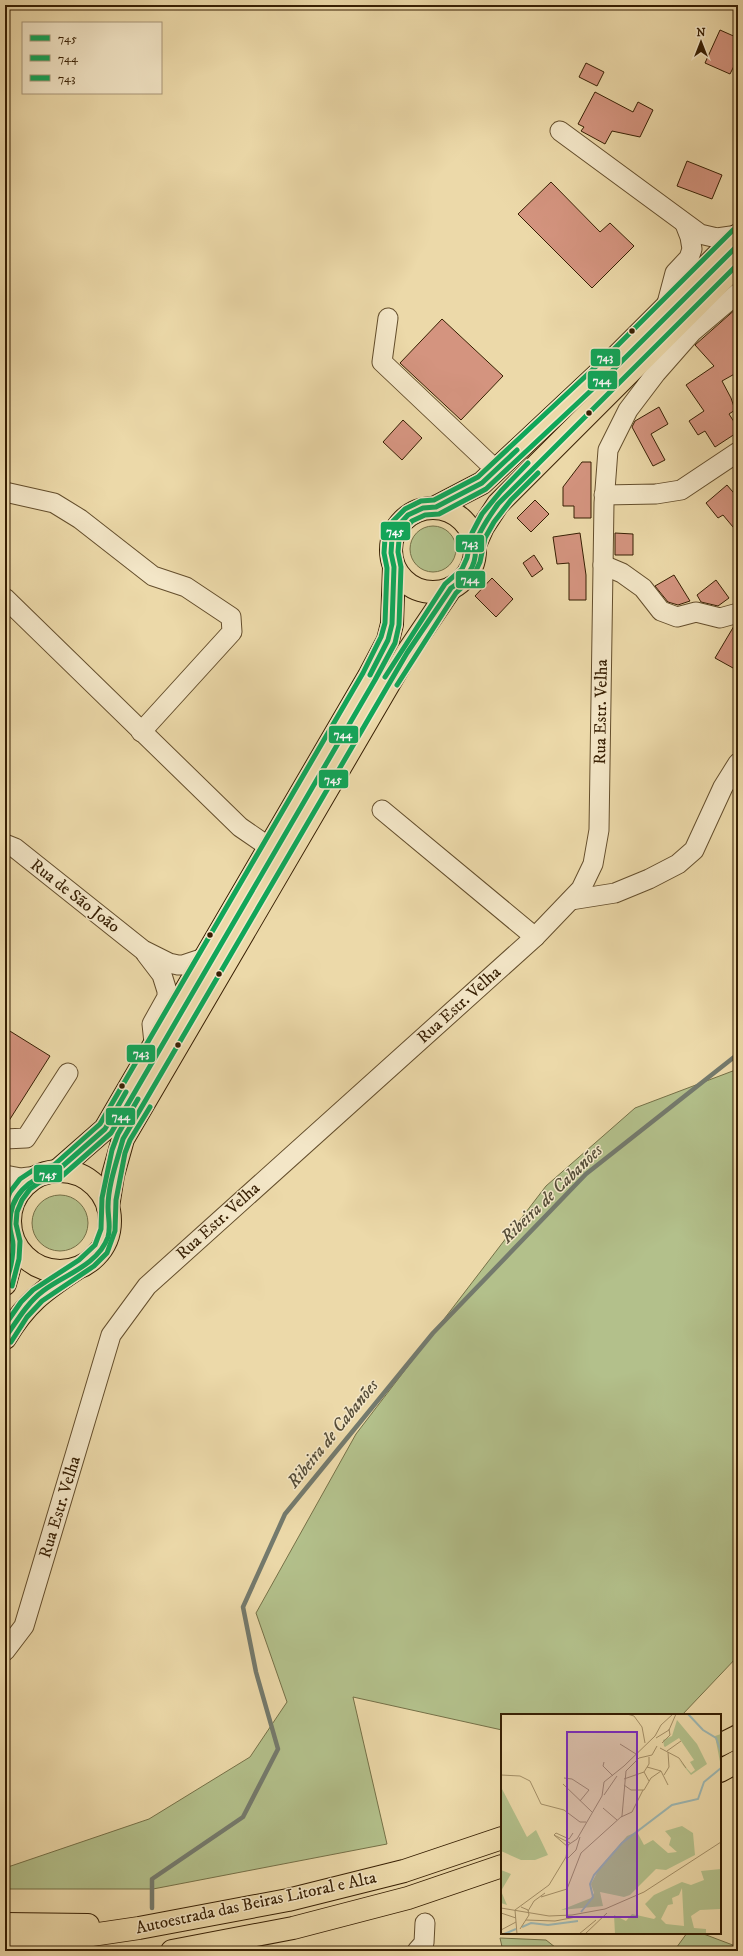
<svg xmlns="http://www.w3.org/2000/svg" width="743" height="1956" font-family="'IM FELL DW Pica',serif">
<style>
.green{fill:#b3c08b;stroke:#757047}
.lines{fill:none;stroke-linecap:round;stroke-linejoin:round}
.stream{stroke:#747a6d;stroke-width:4.5}
.building{fill:#d4947f;stroke:#371f03}
.minor-casing{stroke:#644e2c;stroke-width:21}
.major-casing{stroke:#371f03;stroke-width:24}
.highway-casing{stroke:#371f03;stroke-width:24}
.minor{stroke:#f3e6c7;stroke-width:19}
.major{stroke:#ecd9a9;stroke-width:22}
.highway{stroke:#ecd9a9;stroke-width:22}
.bus-1-casing{stroke:#f3e6c7;stroke-width:8}
.bus-2-casing{stroke:#f3e6c7;stroke-width:8}
.bus-3-casing{stroke:#f3e6c7;stroke-width:8}
.bus-1{stroke:#11a659;stroke-width:5}
.bus-2{stroke:#11a659;stroke-width:5}
.bus-3{stroke:#11a659;stroke-width:5}
.bus-dot{fill:#371f03;stroke:#f3e6c7;stroke-width:1.5}
.labels{text-anchor:middle;dominant-baseline:central;stroke-width:3;stroke-linejoin:round;paint-order:stroke}
.street-label{font-size:17px;fill:#371f03;stroke:#f3e6c7}
.water-label{font-size:18px;font-style:italic;fill:#564d38;stroke:#f3e6c7}
.inset-river{fill:none;stroke:#9db7b3;stroke-width:2}
.inset-road{fill:none;stroke:#a48f67;stroke-width:1}
.view{fill:#7b2cbf;fill-opacity:0.15;stroke:#7b2cbf;stroke-width:2}
.inset-edge{fill:none;stroke:#371f03;stroke-width:2}
.line-badge{stroke:#f3e6c7;stroke-width:1.5}
.badge-label{font-size:11px;text-anchor:middle;font-weight:bold;fill:#fff}
</style>
<rect width="100%" height="100%" fill="#ecd9a9"/>
<filter id="stains"><feTurbulence type="fractalNoise" baseFrequency=".005" numOctaves="4"/><feColorMatrix values="0 0 0 0 .2 0 0 0 0 .09 0 0 0 0 .02 0 0 0 .5 -.17"/></filter>
<radialGradient id="worn" r=".72"><stop offset=".6" stop-color="#630" stop-opacity="0"/><stop offset="1" stop-color="#630" stop-opacity=".3"/></radialGradient>
<g class="green">
<circle cx="433" cy="549" r="23"/>
<path d="M738,1069V1656L682,1715H502V1730L353,1697L387,1844L153,1889H5V1868L149,1819L250,1757L287,1702L256,1613L356,1434L546,1186L635,1108Z"/>
<circle cx="60" cy="1223" r="28"/>
<path d="M687,1933H701L738,1947V1951H674Z"/>
<path d="M500,1938L546,1940L560,1951H503Z"/>
</g>
<g class="lines">
<path class="stream" d="M152,1908V1879L243,1817L278,1749L256,1672L243,1607L285,1514L433,1333L586,1174L738,1054"/>
</g>
<g class="building">
<path d="M720,30L738,38V58L730,74L705,63Z"/>
<path d="M586,63L604,72L597,86L579,77Z"/>
<path d="M595,92L633,112L638,102L653,110L640,137L612,131L605,144L581,131L584,127L578,124Z"/>
<path d="M687,161L722,175L712,199L677,186Z"/>
<path d="M551,182L600,232L610,223L634,246L592,288L518,214Z"/>
<path d="M738,307V372L722,381L731,398L735,410L729,414L738,428V432L715,447L705,431L698,435L689,421L704,411L686,385L714,366L695,345Z"/>
<path d="M442,319L503,376L461,420L400,363Z"/>
<path d="M659,407L668,424L651,434L665,460L653,466L632,427L635,421Z"/>
<path d="M403,420L422,438L402,460L383,442Z"/>
<path d="M582,462H591V518H574V506H563V487Z"/>
<path d="M727,485L738,498V533L723,515L718,518L706,503Z"/>
<path d="M535,500L549,514L531,532L517,518Z"/>
<path d="M580,533L586,575V600H569V563L557,564L553,537Z"/>
<path d="M615,533L633,534V555H615Z"/>
<path d="M534,555L543,569L532,577L523,563Z"/>
<path d="M674,575L690,601L678,605L668,602L655,586Z"/>
<path d="M492,578L513,599L496,617L475,596Z"/>
<path d="M716,580L729,598L718,606L701,602L697,595Z"/>
<path d="M738,624V659L733,668L715,658L734,626Z"/>
<path d="M5,1028L50,1056L5,1127Z"/>
</g>
<g class="lines">
<g class="minor-casing">
<g id="minor">
<path d="M560,131L700,234L717,238L738,235"/>
<path d="M666,307L675,273L689,258L692,249L690,237L685,224"/>
<path d="M388,318L382,362L496,470"/>
<path d="M5,492L54,503L80,519L153,576L186,587L231,617L232,632L141,732"/>
<path d="M604,495L656,494L681,490L738,452"/>
<path d="M603,565L622,573L643,588L661,611L677,617L696,612L720,618L738,613"/>
<path d="M5,598L240,827L269,847"/>
<path d="M382,810L535,937"/>
<path d="M5,844L15,848L143,950L169,963L178,965H183L204,958"/>
<path d="M571,900L615,893L649,879L678,864L694,850L723,787L738,763"/>
<path d="M146,954L162,975L167,991V997L152,1024L154,1043"/>
<path d="M5,1139L26,1138L68,1073"/>
<path d="M5,1175L21,1178L37,1176"/>
<path d="M5,1214L9,1225"/>
<path d="M5,1651L24,1626L111,1335L147,1286L535,937L581,889L593,864L599,830L604,503L608,450L628,410L656,373L692,332L738,293"/>
<path d="M417,1951L424,1943L425,1923"/>
</g>
</g>
<g class="major-casing">
<g id="major">
<path d="M436,507L482,483L609,364L738,235"/>
<circle cx="433" cy="550" r="42"/>
<path d="M475,545L483,527L498,504L738,264"/>
<circle cx="60" cy="1221" r="50"/>
<path d="M57,1171L105,1129L369,676L388,640L392,624L394,567"/>
<path d="M108,1207L113,1175L123,1139L407,653L451,588"/>
<path d="M5,1284L12,1258L13,1241"/>
<path d="M5,1338C26,1303 43,1291 76,1269"/>
</g>
</g>
<g class="highway-casing">
<g id="highway">
<path d="M720,1745L738,1736"/>
<path d="M720,1771L738,1761"/>
<path d="M5,1924L88,1925"/>
<path d="M5,1944L51,1941L139,1928L288,1900L404,1871L502,1838"/>
<path d="M172,1951L293,1928L408,1898L502,1866"/>
</g>
</g>
<use href="#minor" class="minor"/>
<use href="#major" class="major"/>
<use href="#highway" class="highway"/>
<g class="bus-1-casing">
<g id="bus-1">
<path d="M370,675L388,640L392,624L394,567L391,553L392,538L398,526L408,515L423,508L436,507L482,483L517,450"/>
<path d="M57,1171L105,1129L126,1092"/>
<path d="M5,1284C10,1272 13,1258 13,1245C13,1238 10,1233 10,1227C8,1196 29,1178 57,1171"/>
<path d="M5,1338C17,1321 27,1303 43,1291C64,1275 98,1265 108,1237C111,1227 108,1218 108,1207C108,1185 117,1161 123,1139L407,653L451,588C462,581 473,572 475,557C476,553 474,549 475,545C479,530 490,516 498,504L738,264"/>
</g>
</g>
<g class="bus-2-casing">
<g id="bus-2">
<path d="M397,685L456,593L473,577L480,562L485,538L494,522L511,500L538,473"/>
<path d="M12,1286L19,1259L20,1241L16,1224L17,1212L22,1200L30,1189L40,1182L61,1177L111,1133L375,680L395,643L399,625L401,567L398,552L399,540L404,530L412,521L425,515L439,514L486,489L614,369L738,245"/>
<path d="M11,1342L27,1317L42,1301L94,1266L107,1253L115,1231L116,1200L125,1153L130,1140L150,1107"/>
</g>
</g>
<g class="bus-3-casing">
<g id="bus-3">
<path d="M385,677L445,584L462,569L467,558L472,533L482,514L501,491L528,463"/>
<path d="M5,1204L10,1192L20,1179L35,1169L54,1165L100,1124L363,673L381,637L385,623L387,568L384,553L385,538L393,521L405,509L421,501L434,500L478,477L604,359L733,230"/>
<path d="M5,1325L21,1302L33,1290L79,1260L95,1245L101,1229L102,1198L112,1150L118,1134L138,1099"/>
</g>
</g>
<use href="#bus-1" class="bus-1"/>
<use href="#bus-2" class="bus-2"/>
<use href="#bus-3" class="bus-3"/>
</g>
<g class="bus-dot">
<circle cx="632" cy="331" r="3.5"/>
<circle cx="589" cy="413" r="3.5"/>
<circle cx="210" cy="935" r="3.5"/>
<circle cx="219" cy="974" r="3.5"/>
<circle cx="178" cy="1045" r="3.5"/>
<circle cx="122" cy="1086" r="3.5"/>
</g>
<g class="labels">
<g class="street-label">
<text transform="translate(601 712) rotate(-89)">Rua Estr. Velha</text>
<text transform="translate(75 896) rotate(38)">Rua de São João</text>
<text transform="translate(459 1005) rotate(-42)">Rua Estr. Velha</text>
<text transform="translate(218 1221) rotate(-42)">Rua Estr. Velha</text>
<text transform="translate(60 1507) rotate(-73)">Rua Estr. Velha</text>
<text transform="translate(256 1903) rotate(-12)">Autoestrada das Beiras Litoral e Alta</text>
</g>
<g class="water-label">
<text transform="translate(552 1194) rotate(-44)">Ribeira de Cabanões</text>
<text transform="translate(333 1434) rotate(-51)">Ribeira de Cabanões</text>
</g>
</g>
<g transform="translate(501 1714)">
<rect width="220" height="220" fill="#ecd9a9"/>
<path d="M176,6L196,30L206,50L190,61L177,45L190,59L194,56L189,48L193,46L178,24L164,33L167,36L163,32L162,26L171,22ZM220,20V53L214,22ZM0,73L26,123L35,116L47,141L34,146H20L0,137ZM181,112L192,119L194,141L165,156L155,155L129,181L123,183L99,178L102,192L60,196L90,184L93,179L90,170L99,153L126,122L136,118L143,131L152,126L167,139L176,138L168,131L170,124L164,117ZM220,155L219,195L199,196L190,202L193,214L205,215V220H114L113,201L125,207L131,200L153,205L155,203L144,190L153,181L181,168L190,171L203,166L200,157ZM181,174L183,212L165,210L160,205L167,191L172,190L171,184L178,181ZM0,156L10,160L0,177L6,191L0,189Z" fill="#b3c08b" fill-rule="evenodd"/>
<path class="inset-river" d="M187,0L202,16L215,24L220,38M80,198L92,183L89,170L93,161L121,129L171,91L197,85L203,68L220,54M21,213L30,209L47,211L77,207M3,220L15,215"/>
<path class="inset-road" d="M126,0L133,2L141,13L144,29M155,24L168,16L175,0M161,29L169,21L168,15M119,30L135,40M159,34L178,44L185,54M166,37L180,27M148,43V50L143,58L148,67M103,48L102,52L112,62M146,53L160,57L167,71M0,61L19,62L29,67L40,90L63,96L79,108H85M163,61L168,53L167,38M63,64L71,65L88,76L79,87M123,65L143,58M62,70L91,98M123,71L130,76H143L150,64L160,57M103,81L116,62M102,94L116,106M120,103L131,98L142,76M53,121L55,119L68,125L72,119M53,121L67,133M53,121L69,129M66,145L75,136L79,123M40,183L66,175L80,139L121,102L125,57L138,44L151,41L156,32M0,194L48,202L71,201L104,195L143,178L220,128M27,197L33,187L44,179M0,199L15,204M25,206L54,207L75,203M19,215L28,201L27,196L20,193M0,216L15,208M16,220L14,196L48,171L65,143L67,131L76,125L101,82L103,68L123,52L154,22L160,11L172,0M78,220L95,206M84,220L106,199"/>
<path class="view" d="M66,18H136V203H66Z"/>
<rect width="220" height="220" class="inset-edge"/>
</g>
<g class="line-badge">
<rect x="590" y="348" width="31" height="19" rx="4" fill="#11a659"/>
<rect x="587" y="370" width="31" height="20" rx="4" fill="#11a659"/>
<rect x="380" y="521" width="31" height="20" rx="4" fill="#11a659"/>
<rect x="455" y="534" width="30" height="19" rx="4" fill="#11a659"/>
<rect x="455" y="570" width="31" height="19" rx="4" fill="#11a659"/>
<rect x="328" y="725" width="31" height="19" rx="4" fill="#11a659"/>
<rect x="318" y="769" width="31" height="20" rx="4" fill="#11a659"/>
<rect x="126" y="1044" width="30" height="19" rx="4" fill="#11a659"/>
<rect x="105" y="1107" width="31" height="19" rx="4" fill="#11a659"/>
<rect x="33" y="1164" width="30" height="19" rx="4" fill="#11a659"/>
</g>
<g class="badge-label">
<text x="605" y="361">743</text>
<text x="602" y="384">744</text>
<text x="395" y="535">745</text>
<text x="470" y="547">743</text>
<text x="470" y="583">744</text>
<text x="343" y="738">744</text>
<text x="333" y="783">745</text>
<text x="141" y="1057">743</text>
<text x="121" y="1120">744</text>
<text x="48" y="1178">745</text>
</g>
<rect width="743" height="1956" fill="none" stroke="#ecd9a9" stroke-width="20"/>
<rect x="6" y="6" width="731" height="1944" fill="none" stroke="#371f03" stroke-width="2"/>
<rect x="10" y="10" width="723" height="1936" fill="none" stroke="#371f03"/>
<rect x="22" y="22" width="140" height="72" fill="#f3e6c7" stroke="#a89679"/>
<rect x="30" y="35" width="20" height="6" fill="#11a659" stroke="#a89679"/>
<text x="58" y="42" font-size="12" fill="#371f03">745</text>
<rect x="30" y="55" width="20" height="6" fill="#11a659" stroke="#a89679"/>
<text x="58" y="62" font-size="12" fill="#371f03">744</text>
<rect x="30" y="75" width="20" height="6" fill="#11a659" stroke="#a89679"/>
<text x="58" y="82" font-size="12" fill="#371f03">743</text>
<g transform="translate(701 42)" stroke="#f3e6c7" stroke-width="3" paint-order="stroke">
<path d="M0-3L7 15L0 10L-7 15Z" fill="#371f03"/>
<text y="-6" font-size="11" font-weight="bold" text-anchor="middle" fill="#371f03">N</text>
</g>
<rect width="100%" height="100%" filter="url(#stains)"/>
<rect width="100%" height="100%" fill="url(#worn)"/>
</svg>
